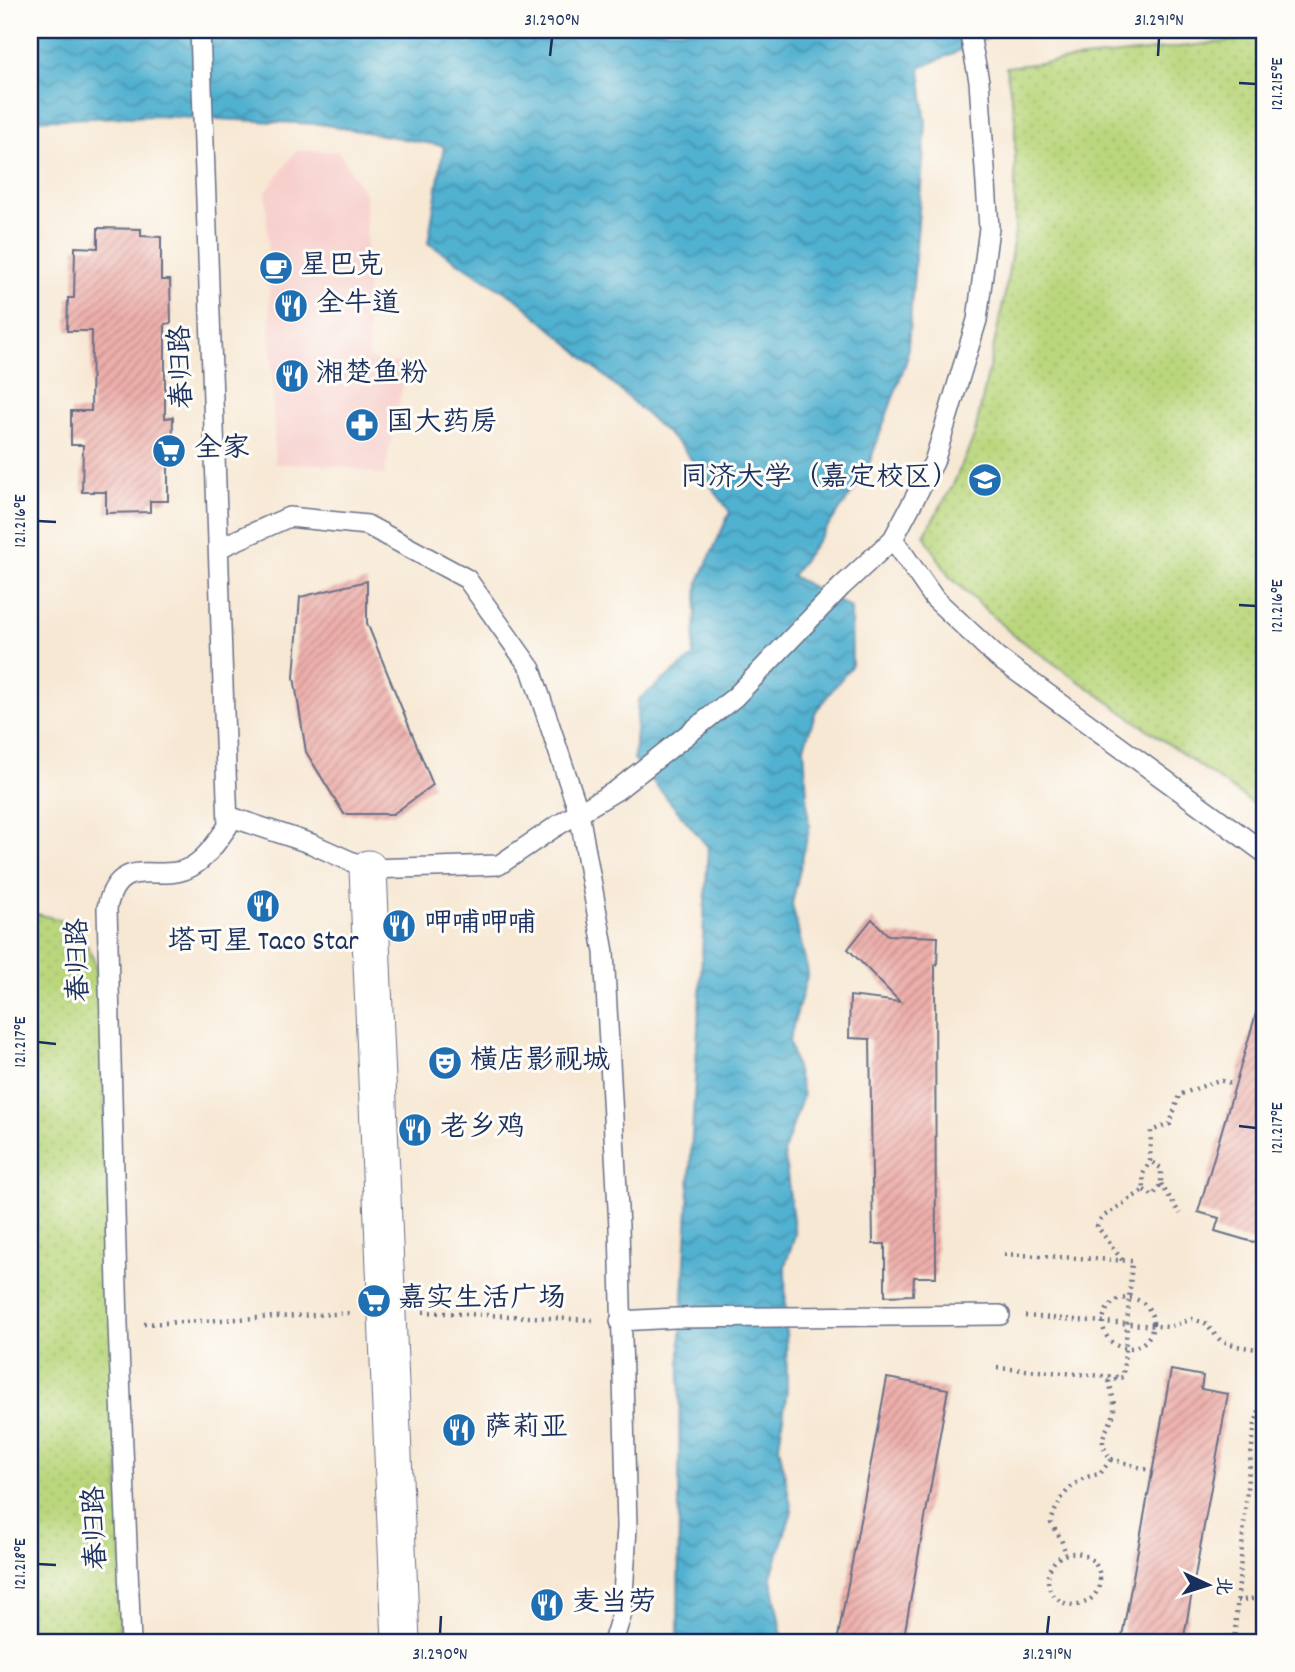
<svg xmlns="http://www.w3.org/2000/svg" width="1295" height="1672" font-family="Dekko,'LXGW WenKai TC',sans-serif">
<style>
.built{fill:#f7d0cd}
.grass{fill:url(#grass-dots);stroke:#6a836e;stroke-width:2}
.water{fill:url(#water-waves);stroke:#367097;stroke-width:2}
.building{fill:url(#building-hatch)}
.lines{fill:none;stroke-linecap:round;stroke-linejoin:round}
.lane-casing{stroke:#687087;stroke-width:22}
.street-casing{stroke:#687087;stroke-width:39}
.path{stroke:#687087;stroke-width:4.5;stroke-dasharray:2 5;stroke-linecap:butt}
.lane{stroke:#fff;stroke-width:19}
.street{stroke:#fff;stroke-width:37}
.ticks{fill:none;stroke:#1b2f5e;stroke-width:2.5}
.labels{text-anchor:middle;dominant-baseline:central;stroke-width:6;stroke-linejoin:round;paint-order:stroke}
.poi-label{font-size:28px;fill:#1b2f5e;stroke:#fdfcf7;text-anchor:start}
.street-label{font-size:28px;fill:#1b2f5e;stroke:#fdfcf7}
.neatline{fill:none;stroke:#1b2f5e;stroke-width:2.5}
.ticks-label{font-size:18px;text-anchor:middle;fill:#1b2f5e}
</style>
<defs>
<pattern id="grass-dots" width="8" height="8" patternUnits="userSpaceOnUse" patternTransform="scale(1.75)"><rect width="8" height="8" fill="#bad77d"/><path d="M2 2h.1M6 6h.1" fill="none" stroke="#9fb96e" stroke-width="1.8" stroke-linecap="round"/></pattern>
<pattern id="water-waves" width="16" height="10" patternUnits="userSpaceOnUse" patternTransform="scale(1.75)"><rect width="16" height="10" fill="#51b1d0"/><path d="M0 5q4-4 8 0t8 0" fill="none" stroke="#4290ac"/></pattern>
<pattern id="building-hatch" width="6" height="6" patternUnits="userSpaceOnUse" patternTransform="scale(1.75)"><rect width="6" height="6" fill="#eeafaa"/><path d="M-1 1l2-2M0 6l6-6M5 7l2-2" fill="none" stroke="#c08f8e"/></pattern>
</defs>
<rect width="100%" height="100%" fill="#fdfcf7"/>
<filter id="ink" filterUnits="userSpaceOnUse"><feTurbulence type="fractalNoise" baseFrequency=".0143" numOctaves="2"/><feDisplacementMap in="SourceGraphic" scale="14" xChannelSelector="R" yChannelSelector="G"/><feConvolveMatrix kernelMatrix="1 2 1 2 8 2 1 2 1" color-interpolation-filters="sRGB"/></filter>
<filter id="wash" filterUnits="userSpaceOnUse"><feTurbulence type="fractalNoise" baseFrequency=".00686" numOctaves="4" result="noise"/><feDisplacementMap in="SourceGraphic" scale="28" xChannelSelector="R" yChannelSelector="G"/><feGaussianBlur stdDeviation="1.57" result="paint"/><feColorMatrix in="noise" values="0 0 0 0 0 0 0 0 0 0 0 0 0 0 0 0 0 1.4 0 .05"/><feComposite in="paint" operator="in"/></filter>
<g filter="url(#wash)">
<rect width="100%" height="100%" fill="#f7e8d4"/>
<path class="built" d="M296,151H338L365,194L369,359L407,364L384,476L350,468L315,464H275L266,192Z"/>
<g class="grass">
<path d="M1265,37V812L1012,634L949,576L924,535L952,487L974,437L1004,299L1015,231V118L1006,67Z"/>
<path d="M37,914C47,917 60,918 68,924C106,951 101,1012 103,1053L124,1605L117,1642H30V915Z"/>
</g>
<path class="water" d="M30,30H1005L920,68L926,124L907,359L865,475L792,576L851,608L852,665L816,711L804,747L809,829L792,904L808,973L789,1041L803,1095L784,1152L795,1235L785,1266L787,1390L779,1446L792,1511L771,1576L783,1642H678L680,1352L708,847L634,759L638,700L693,657L698,583L730,512L682,447L577,351L518,300L428,243L444,146L320,124L155,116L30,120Z"/>
<g id="blocks">
<g class="building">
<path d="M98,228L141,229V236L161,237V280H170L171,323L165,324V418L173,417L172,465H168V501H150V512L106,513V492H82L83,445H71V411H91L92,331H67L68,298H74L75,247L98,248Z"/>
<path d="M367,581V623L433,785L393,814H344L306,752L294,677L300,597Z"/>
<path d="M872,919L888,935L938,937L937,965H935L936,1277H914L913,1295L885,1296V1244H873L870,1039L849,1038L850,996L900,1002L848,949Z"/>
<path d="M1257,1010L1265,1011V1212L1256,1243L1215,1231L1219,1218L1198,1212Z"/>
<path d="M1171,1370L1203,1376L1201,1389L1228,1394L1183,1642H1121Z"/>
<path d="M887,1378L948,1389L903,1642H837Z"/>
</g>
</g>
</g>
<g filter="url(#ink)">
<use href="#blocks" fill-opacity="0" stroke="#687087" stroke-width="2"/>
<g class="lines">
<g class="lane-casing">
<g id="lane">
<path d="M893,539L934,598L997,657L1265,853"/>
<path d="M219,548L289,517L367,525L467,579L531,669L579,813L604,952L619,1227L627,1527L622,1613L613,1642"/>
<path d="M228,816L312,844L368,869L499,865L555,827L617,790L735,697L841,587L893,539L934,462L977,320L989,228L979,81L969,30"/>
<path d="M620,1321L675,1318L1000,1315"/>
<path d="M131,1642L118,1325L107,908C119,851 159,885 191,867C207,858 218,840 228,826L200,30"/>
</g>
</g>
<g class="street-casing">
<path id="street" d="M368,869L401,1642"/>
</g>
<g class="path">
<path d="M1161,1184L1180,1214"/>
<path d="M1144,1190L1153,1196L1161,1184V1168L1150,1161"/>
<path d="M1004,1254L1132,1261L1123,1377L1109,1381C1111,1390 1115,1402 1114,1411C1112,1430 1092,1435 1111,1459L1100,1474C1073,1477 1057,1499 1051,1523L1061,1539L1066,1554"/>
<path d="M1122,1260L1097,1226L1101,1218L1144,1190L1143,1174L1150,1161L1151,1131L1170,1124L1179,1095L1219,1080L1235,1085"/>
<circle cx="1128" cy="1323" r="25"/>
<path d="M423,1312L593,1320"/>
<path d="M1025,1316L1169,1327L1192,1319L1205,1323L1220,1340L1236,1346L1265,1350"/>
<path d="M144,1324L352,1313"/>
<path d="M997,1368L1118,1377"/>
<path d="M1111,1459L1152,1471"/>
<circle cx="1074" cy="1579" r="26"/>
<path d="M1237,1601L1265,1597"/>
<path d="M1234,1642L1248,1477L1255,1424L1265,1391"/>
</g>
<use href="#lane" class="lane"/>
<use href="#street" class="street"/>
</g>
</g>
<path class="ticks" d="M550,56L552,38M1158,56L1159,38M1239,83L1256,84M38,521L56,522M1239,605L1256,606M38,1042L56,1044M1239,1126L1256,1128M38,1564L56,1565M440,1634L441,1616M1047,1634L1049,1616"/>
<defs>
<g id="cafe-disc" transform="scale(1.75)"><circle r="9.5" fill="#1f6fb2" stroke="#fdfcf7"/><path d="M-5.5-4.5H6V0H3Q3 3.5 0 3.5H-2.5Q-5.5 3.5-5.5 0ZM3-3.2v2h1.7v-2ZM-6 4.5H4V6H-6Z" fill="#fff"/></g>
<g id="restaurant-disc" transform="scale(1.75)"><circle r="9.5" fill="#1f6fb2" stroke="#fdfcf7"/><path d="M-5-6h1v4h1v-4h1v4h1v-4h1v5L-1.5 .5V6h-2V.5L-5-1ZM5-6V6H3V1.5H1.5Q1.5-4 5-6Z" fill="#fff"/></g>
<g id="pharmacy-disc" transform="scale(1.75)"><circle r="9.5" fill="#1f6fb2" stroke="#fdfcf7"/><path d="M-2-6h4v4h4v4h-4v4h-4v-4h-4v-4h4Z" fill="#fff"/></g>
<g id="supermarket-disc" transform="scale(1.75)"><circle r="9.5" fill="#1f6fb2" stroke="#fdfcf7"/><path d="M-6-5.5h2.5l.6 2H6L4.5 2H-2.5L-4.4-4H-6ZM-1.5 3.2a1.3 1.3 0 1 0 .1 0ZM3 3.2a1.3 1.3 0 1 0 .1 0Z" fill="#fff"/></g>
<g id="university-disc" transform="scale(1.75)"><circle r="9.5" fill="#1f6fb2" stroke="#fdfcf7"/><path d="M0-5L7-2L0 1L-7-2ZM-4 1L0 2.5L4 1V4Q0 6-4 4Z" fill="#fff"/></g>
<g id="theatre-disc" transform="scale(1.75)"><circle r="9.5" fill="#1f6fb2" stroke="#fdfcf7"/><path d="M-5-5.5Q0-4 5-5.5V0Q5 5 0 6Q-5 5-5 0ZM-3.3-2.5H-1v1.5H-3.3ZM1-2.5H3.3v1.5H1ZM-2.8 1Q0 5.5 2.8 1Z" fill="#fff"/></g>
</defs>
<g fill-rule="evenodd">
<use href="#cafe-disc" x="276" y="268"/>
<use href="#restaurant-disc" x="291" y="306"/>
<use href="#restaurant-disc" x="292" y="376"/>
<use href="#pharmacy-disc" x="362" y="425"/>
<use href="#supermarket-disc" x="169" y="451"/>
<use href="#university-disc" x="985" y="480"/>
<use href="#restaurant-disc" x="263" y="906"/>
<use href="#restaurant-disc" x="399" y="926"/>
<use href="#theatre-disc" x="445" y="1063"/>
<use href="#restaurant-disc" x="415" y="1130"/>
<use href="#supermarket-disc" x="374" y="1301"/>
<use href="#restaurant-disc" x="459" y="1430"/>
<use href="#restaurant-disc" x="547" y="1605"/>
</g>
<g class="labels">
<g class="poi-label">
<text x="300" y="268">星巴克</text>
<text x="316" y="306">全牛道</text>
<text x="316" y="376">湘楚鱼粉</text>
<text x="386" y="425">国大药房</text>
<text x="194" y="451">全家</text>
<text x="960" y="480" text-anchor="end">同济大学（嘉定校区）</text>
<text x="424" y="926">呷哺呷哺</text>
<text x="263" y="944" text-anchor="middle">塔可星 Taco Star</text>
<text x="470" y="1063">横店影视城</text>
<text x="440" y="1130">老乡鸡</text>
<text x="398" y="1301">嘉实生活广场</text>
<text x="484" y="1430">萨莉亚</text>
<text x="572" y="1605">麦当劳</text>
</g>
<g class="street-label">
<text transform="translate(184 367) rotate(-92)">春归路</text>
<text transform="translate(81 960) rotate(-91)">春归路</text>
<text transform="translate(98 1528) rotate(-92)">春归路</text>
</g>
</g>
<rect width="1295" height="1672" fill="none" stroke="#fdfcf7" stroke-width="77"/>
<g transform="translate(1208 1585) rotate(94)" stroke="#fdfcf7" stroke-width="5" paint-order="stroke">
<path d="M0-5L12 26L0 18L-12 26Z" fill="#1b2f5e"/>
<text y="-10" font-size="19" font-weight="bold" text-anchor="middle" fill="#1b2f5e">北</text>
</g>
<rect x="38" y="38" width="1218" height="1596" class="neatline"/>
<g class="ticks-label">
<text x="552" y="25">31.290°N</text>
<text x="1159" y="25">31.291°N</text>
<text transform="translate(1276 84) rotate(-90)" y="6">121.215°E</text>
<text transform="translate(19 521) rotate(-90)" y="6">121.216°E</text>
<text transform="translate(1276 606) rotate(-90)" y="6">121.216°E</text>
<text transform="translate(19 1042) rotate(-90)" y="6">121.217°E</text>
<text transform="translate(1276 1128) rotate(-90)" y="6">121.217°E</text>
<text transform="translate(19 1564) rotate(-90)" y="6">121.218°E</text>
<text x="440" y="1659">31.290°N</text>
<text x="1047" y="1659">31.291°N</text>
</g>
</svg>
